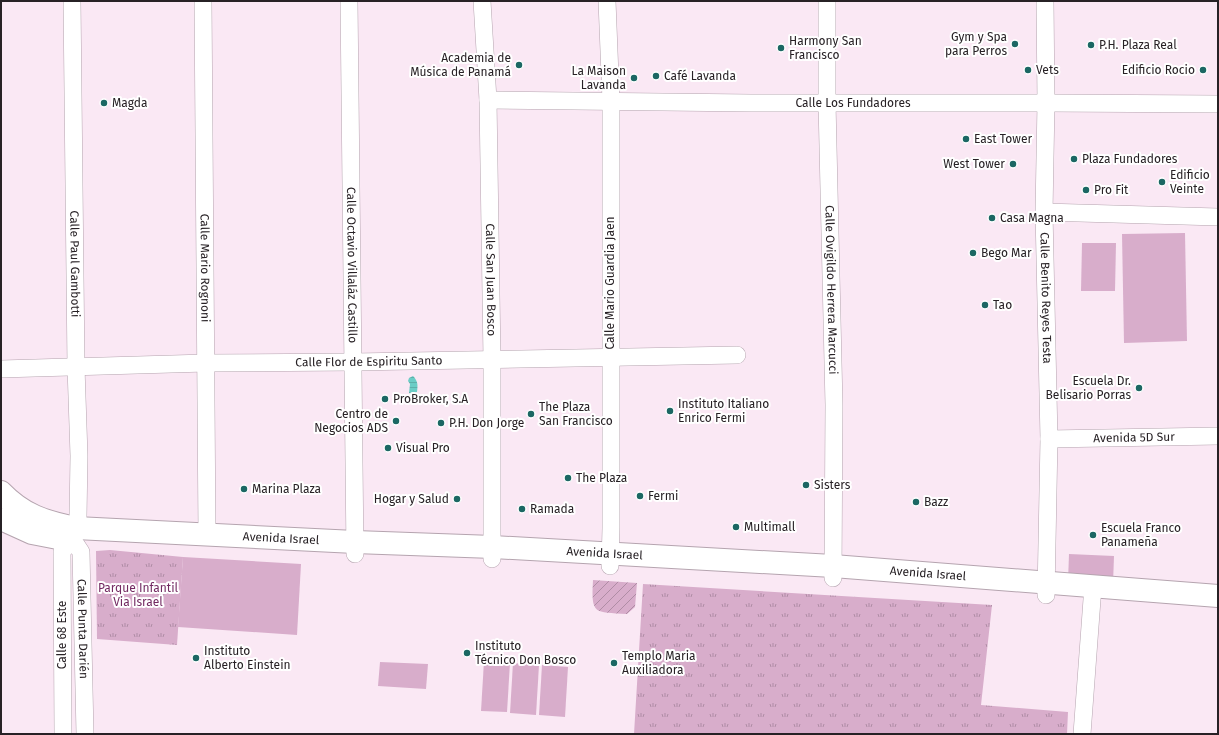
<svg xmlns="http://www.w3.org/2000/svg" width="1219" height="735" font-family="'Fira Sans',sans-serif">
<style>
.park{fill:url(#park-tufts)}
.garden{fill:url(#garden-furrows)}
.pitch{fill:#d8adcb}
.water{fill:url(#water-rules)}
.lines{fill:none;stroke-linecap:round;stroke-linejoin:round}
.minor-casing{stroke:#b5a4af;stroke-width:18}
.major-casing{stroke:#b5a4af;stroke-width:24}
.minor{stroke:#fff;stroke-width:17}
.major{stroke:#fff;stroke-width:22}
.poi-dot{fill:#1b6763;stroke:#fff;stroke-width:1.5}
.labels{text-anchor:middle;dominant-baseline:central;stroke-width:4;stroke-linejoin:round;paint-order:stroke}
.poi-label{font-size:12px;fill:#272125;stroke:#fff;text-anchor:start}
.street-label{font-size:12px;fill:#272125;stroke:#fff}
.park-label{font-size:12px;fill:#732a62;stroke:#fff}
</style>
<defs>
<pattern id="park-tufts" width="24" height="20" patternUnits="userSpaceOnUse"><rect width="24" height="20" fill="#d8adcb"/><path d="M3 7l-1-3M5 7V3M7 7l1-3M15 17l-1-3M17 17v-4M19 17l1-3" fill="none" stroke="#af8ca5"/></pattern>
<pattern id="garden-furrows" width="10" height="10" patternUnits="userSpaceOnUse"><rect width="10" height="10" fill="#d8adcb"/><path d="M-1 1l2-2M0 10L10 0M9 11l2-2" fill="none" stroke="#af8ca5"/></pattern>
<pattern id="water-rules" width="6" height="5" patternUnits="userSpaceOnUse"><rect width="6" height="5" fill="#6bcdc6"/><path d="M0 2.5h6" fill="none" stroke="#5db0aa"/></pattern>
</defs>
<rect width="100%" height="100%" fill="#fae8f4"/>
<g class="park">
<path d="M110,550L183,557L177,645L97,639L96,551Z"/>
<path d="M643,584L992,605L981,705L1068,712L1067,734H634Z"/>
</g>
<path class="garden" d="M593,580L637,583L635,607L627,614C594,612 591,615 593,580Z"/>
<g class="pitch">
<path d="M1185,233L1187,341L1124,343L1122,234Z"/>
<path d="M1082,243H1116L1115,291H1081Z"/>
<path d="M1069,554L1114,556L1113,584L1068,582Z"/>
<path d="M183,557L301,564L297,635L178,627Z"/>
<path d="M484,661L510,663L507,712L481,711Z"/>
<path d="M380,662L428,664L426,689L378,686Z"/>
<path d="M513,663L539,665L536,715L510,713Z"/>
<path d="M542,665L568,667L565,717L539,715Z"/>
</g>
<path class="water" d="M413,376C418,381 418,385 417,392L413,394L409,393L410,384L408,381L409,378Z"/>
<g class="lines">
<g class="minor-casing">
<g id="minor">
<path id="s1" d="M72,1L76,367L79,456L78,517L73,540L81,552L85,734"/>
<path id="s2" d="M203,1L207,534"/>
<path id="s3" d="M349,1L355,554"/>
<path id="s4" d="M482,1L488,100L492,359V559"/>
<path d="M607,1L611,101V528L610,566"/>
<path id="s5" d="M827,1V103L834,405L833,578"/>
<path id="s6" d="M1045,1L1046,103L1044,212L1049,439L1046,595"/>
<path id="s7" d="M488,100L751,103H1046L1218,104"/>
<path d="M1044,212L1218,217"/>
<path id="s8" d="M1,369L206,363L354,362L737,355"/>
<path id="s9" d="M1049,439L1218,436"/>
<path d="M63,734L62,551L73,540"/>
<path d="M1082,734L1093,586"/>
</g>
</g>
<g class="major-casing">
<g id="major">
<path id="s10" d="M1,492C23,515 45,522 76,528L355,542L493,547L833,566L1218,596"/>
<path d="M1,519L32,533L68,540"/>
</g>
</g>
<use href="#minor" class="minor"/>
<use href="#major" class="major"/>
</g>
<g class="poi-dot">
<circle cx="1015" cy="44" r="4"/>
<circle cx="1091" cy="45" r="4"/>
<circle cx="781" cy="48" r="4"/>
<circle cx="519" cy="65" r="4"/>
<circle cx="1028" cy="70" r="4"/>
<circle cx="1203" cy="70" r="4"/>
<circle cx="656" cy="76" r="4"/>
<circle cx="634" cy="78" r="4"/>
<circle cx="104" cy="103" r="4"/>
<circle cx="966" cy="139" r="4"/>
<circle cx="1074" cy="159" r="4"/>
<circle cx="1013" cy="164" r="4"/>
<circle cx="1162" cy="182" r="4"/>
<circle cx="1086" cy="190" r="4"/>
<circle cx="992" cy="218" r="4"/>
<circle cx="973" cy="253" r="4"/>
<circle cx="985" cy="305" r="4"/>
<circle cx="1139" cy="388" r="4"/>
<circle cx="385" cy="399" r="4"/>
<circle cx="670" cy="411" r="4"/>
<circle cx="531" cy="414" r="4"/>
<circle cx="396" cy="421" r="4"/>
<circle cx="441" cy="423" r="4"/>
<circle cx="388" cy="448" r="4"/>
<circle cx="568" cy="478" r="4"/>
<circle cx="806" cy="485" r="4"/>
<circle cx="244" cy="489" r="4"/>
<circle cx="640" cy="496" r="4"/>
<circle cx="457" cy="499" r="4"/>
<circle cx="916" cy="502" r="4"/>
<circle cx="522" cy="509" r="4"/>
<circle cx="736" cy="527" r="4"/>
<circle cx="1093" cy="535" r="4"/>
<circle cx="467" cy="653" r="4"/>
<circle cx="196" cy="658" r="4"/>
<circle cx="614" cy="663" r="4"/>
</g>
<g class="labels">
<g class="poi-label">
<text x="1007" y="37" text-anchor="end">Gym y Spa<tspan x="1007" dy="14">para Perros</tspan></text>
<text x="789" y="41">Harmony San<tspan x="789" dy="14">Francisco</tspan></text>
<text x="1099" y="45">P.H. Plaza Real</text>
<text x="511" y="58" text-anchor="end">Academia de<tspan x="511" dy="14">Música de Panamá</tspan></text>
<text x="1036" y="70">Vets</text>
<text x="1195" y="70" text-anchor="end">Edificio Rocio</text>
<text x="626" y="71" text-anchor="end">La Maison<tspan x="626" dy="14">Lavanda</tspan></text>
<text x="664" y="76">Café Lavanda</text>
<text x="112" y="103">Magda</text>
<text x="974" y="139">East Tower</text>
<text x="1082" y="159">Plaza Fundadores</text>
<text x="1005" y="164" text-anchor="end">West Tower</text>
<text x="1170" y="175">Edificio<tspan x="1170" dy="14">Veinte</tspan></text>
<text x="1094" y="190">Pro Fit</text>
<text x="1000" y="218">Casa Magna</text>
<text x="981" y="253">Bego Mar</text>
<text x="993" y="305">Tao</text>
<text x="1131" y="381" text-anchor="end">Escuela Dr.<tspan x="1131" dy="14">Belisario Porras</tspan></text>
<text x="393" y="399">ProBroker, S.A</text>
<text x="678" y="404">Instituto Italiano<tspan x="678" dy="14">Enrico Fermi</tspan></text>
<text x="539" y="407">The Plaza<tspan x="539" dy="14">San Francisco</tspan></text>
<text x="388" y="414" text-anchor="end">Centro de<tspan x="388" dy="14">Negocios ADS</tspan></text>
<text x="449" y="423">P.H. Don Jorge</text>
<text x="396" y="448">Visual Pro</text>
<text x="576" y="478">The Plaza</text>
<text x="814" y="485">Sisters</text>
<text x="252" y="489">Marina Plaza</text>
<text x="648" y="496">Fermi</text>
<text x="449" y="499" text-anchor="end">Hogar y Salud</text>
<text x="924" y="502">Bazz</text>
<text x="530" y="509">Ramada</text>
<text x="744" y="527">Multimall</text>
<text x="1101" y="528">Escuela Franco<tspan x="1101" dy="14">Panameña</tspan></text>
<text x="475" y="646">Instituto<tspan x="475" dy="14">Técnico Don Bosco</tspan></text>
<text x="204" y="651">Instituto<tspan x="204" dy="14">Alberto Einstein</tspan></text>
<text x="622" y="656">Templo Maria<tspan x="622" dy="14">Auxiliadora</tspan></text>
</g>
<g class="street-label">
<text stroke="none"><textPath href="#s7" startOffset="365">Calle Los Fundadores</textPath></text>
<text stroke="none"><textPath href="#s1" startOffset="263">Calle Paul Gambotti</textPath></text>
<text stroke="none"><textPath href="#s3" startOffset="264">Calle Octavio Villaláz Castillo</textPath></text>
<text stroke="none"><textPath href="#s2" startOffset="267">Calle Mario Rognoni</textPath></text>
<text stroke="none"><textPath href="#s4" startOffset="279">Calle San Juan Bosco</textPath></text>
<text transform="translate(610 283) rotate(-90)">Calle Mario Guardia Jaen</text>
<text stroke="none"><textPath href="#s5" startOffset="289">Calle Ovigildo Herrera Marcucci</textPath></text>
<text stroke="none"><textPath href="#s6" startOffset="297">Calle Benito Reyes Testa</textPath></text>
<text stroke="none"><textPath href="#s8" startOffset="368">Calle Flor de Espiritu Santo</textPath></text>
<text stroke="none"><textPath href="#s9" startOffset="85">Avenida 5D Sur</textPath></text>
<text stroke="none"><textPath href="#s10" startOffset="290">Avenida Israel</textPath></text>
<text stroke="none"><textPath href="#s10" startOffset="614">Avenida Israel</textPath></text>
<text stroke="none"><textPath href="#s10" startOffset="938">Avenida Israel</textPath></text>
<text stroke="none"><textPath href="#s1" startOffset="631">Calle Punta Darién</textPath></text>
<text transform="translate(62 635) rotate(-90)">Calle 68 Este</text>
</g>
<g class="park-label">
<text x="138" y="588">Parque Infantil<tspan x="138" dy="14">Via Israel</tspan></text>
</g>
</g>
<rect width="1219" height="735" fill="none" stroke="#272125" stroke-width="4"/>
</svg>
